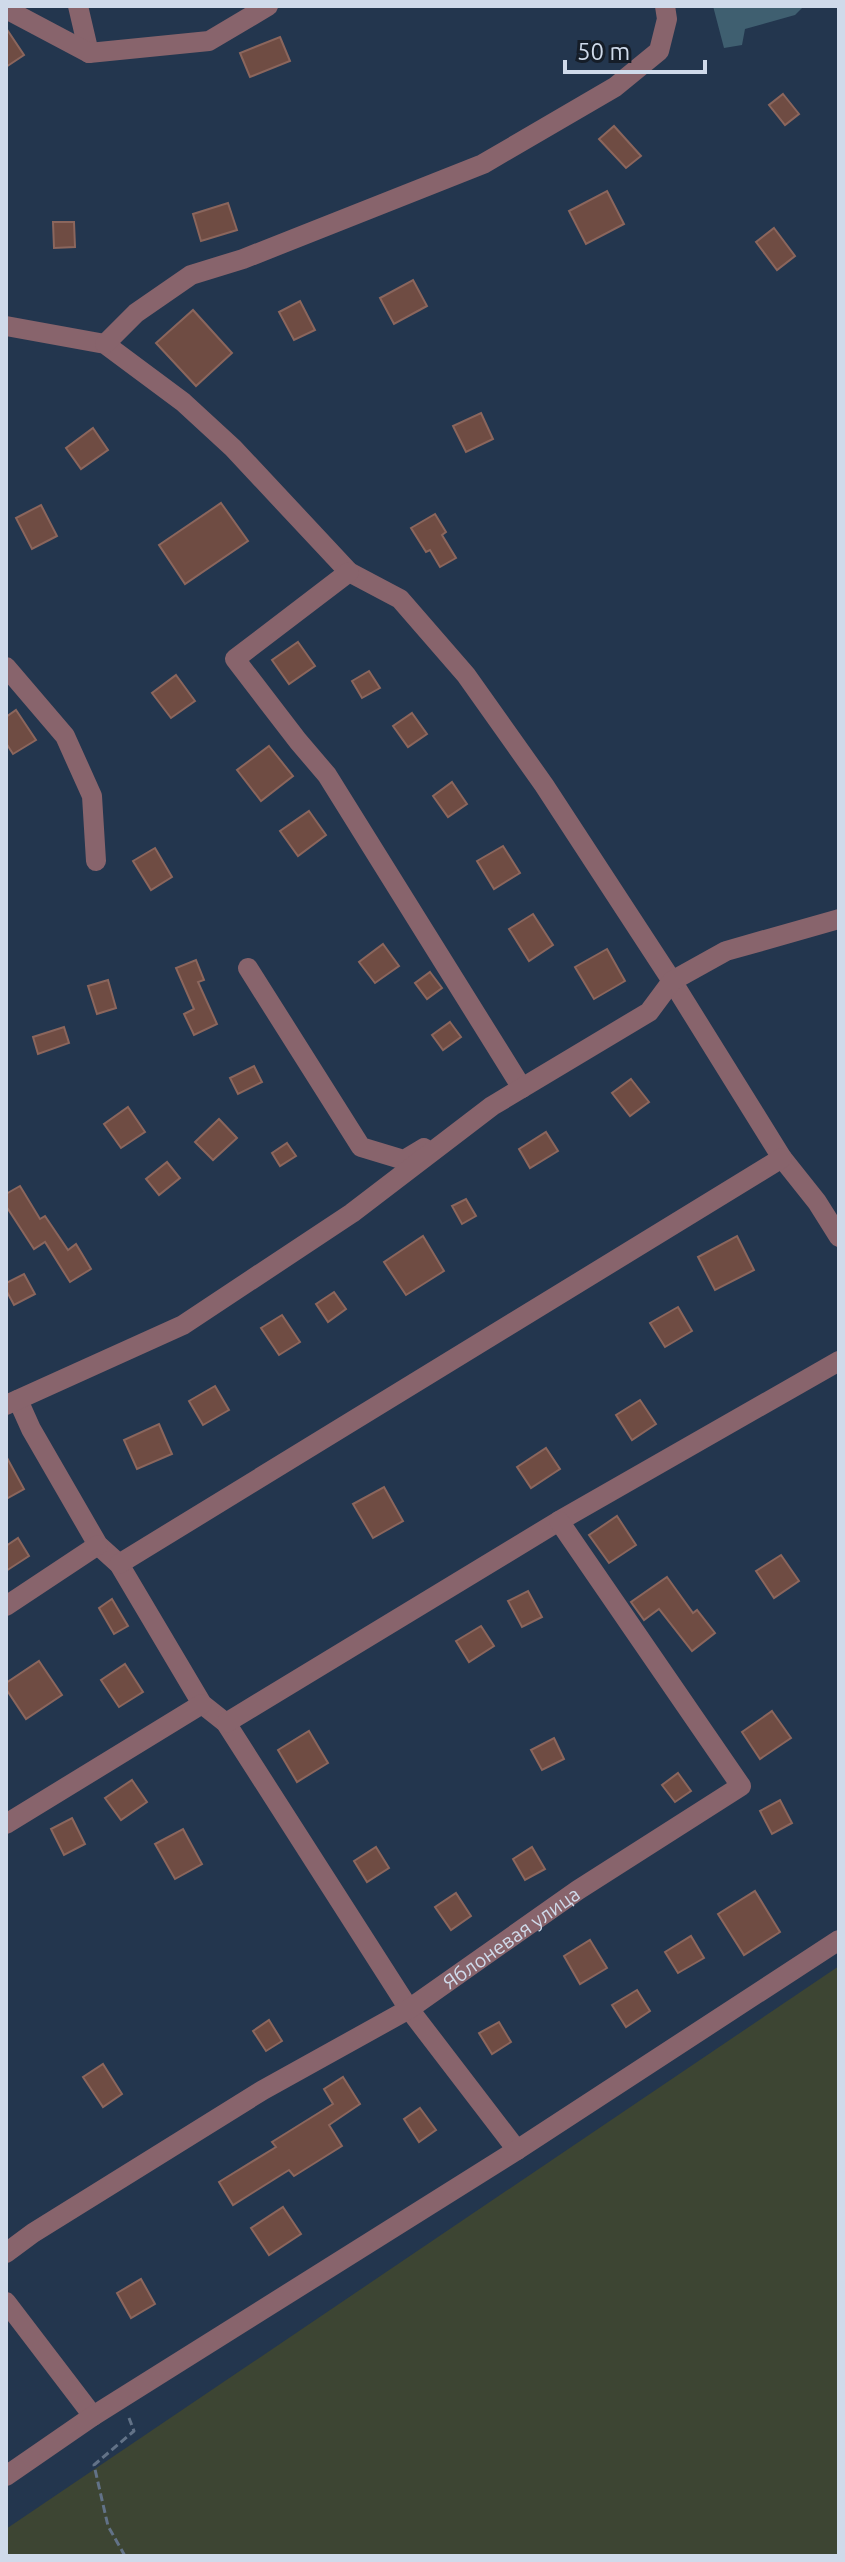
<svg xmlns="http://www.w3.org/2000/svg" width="845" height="2562" font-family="Ubuntu,sans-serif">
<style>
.green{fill:#3d4533}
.water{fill:#3f5f70}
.building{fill:#6f4c43;stroke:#8b665d;stroke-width:2}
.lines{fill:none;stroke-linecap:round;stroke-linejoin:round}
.path{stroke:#627287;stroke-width:3;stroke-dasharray:8 4;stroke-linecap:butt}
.minor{stroke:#88646c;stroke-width:20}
.labels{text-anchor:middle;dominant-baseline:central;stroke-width:7;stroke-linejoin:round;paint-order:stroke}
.street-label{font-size:20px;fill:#cfdaea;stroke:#151d28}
</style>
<rect width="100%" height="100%" fill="#23364e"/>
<path class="green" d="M839,1966V2556H6V2529Z"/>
<path class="water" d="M713,6H804L795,15L745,29L742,45L724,48Z"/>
<g class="building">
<path d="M6,28L24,55L6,67Z"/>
<path d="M280,37L290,61L250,77L240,53Z"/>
<path d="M783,94L799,114L785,125L769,105Z"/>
<path d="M614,126L641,156L626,168L599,139Z"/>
<path d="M607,191L624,224L586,244L569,211Z"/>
<path d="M228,203L237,230L201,241L193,214Z"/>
<path d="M53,222H74L75,247L54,248Z"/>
<path d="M774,228L795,256L777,270L756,242Z"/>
<path d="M413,280L427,306L394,324L380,298Z"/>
<path d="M300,301L315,330L294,340L279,312Z"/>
<path d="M193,310L232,353L196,386L156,343Z"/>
<path d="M481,413L493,439L466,452L453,426Z"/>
<path d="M93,428L108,450L81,469L66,448Z"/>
<path d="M221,503L248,541L185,584L159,545Z"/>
<path d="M41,505L57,536L32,549L16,518Z"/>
<path d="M435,514L446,532L442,535L456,558L440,567L430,550L426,552L411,528Z"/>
<path d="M298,642L315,666L289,684L272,660Z"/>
<path d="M369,671L380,688L362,698L352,681Z"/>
<path d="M176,675L195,701L171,718L152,693Z"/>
<path d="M16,710L36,740L13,754L6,743V717Z"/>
<path d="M412,713L427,734L408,747L393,726Z"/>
<path d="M269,746L293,776L261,801L237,770Z"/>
<path d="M452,782L467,804L448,817L433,796Z"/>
<path d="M309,811L326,835L298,856L280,831Z"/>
<path d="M503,846L520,873L494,889L477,861Z"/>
<path d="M155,848L172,877L151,890L133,861Z"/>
<path d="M533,914L553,945L529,961L509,929Z"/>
<path d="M383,944L399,966L375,983L359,962Z"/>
<path d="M607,949L625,981L594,999L575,967Z"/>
<path d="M196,960L204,980L198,982L217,1024L194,1035L184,1014L194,1009L176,968Z"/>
<path d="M430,972L442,988L427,999L415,983Z"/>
<path d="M108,980L116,1008L97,1014L88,986Z"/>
<path d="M450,1022L461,1037L443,1050L432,1035Z"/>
<path d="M64,1027L69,1043L38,1054L33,1037Z"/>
<path d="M254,1066L262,1082L238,1094L230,1078Z"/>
<path d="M631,1079L649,1102L630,1116L612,1093Z"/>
<path d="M128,1107L145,1132L121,1148L104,1124Z"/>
<path d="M219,1119L237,1138L213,1160L195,1142Z"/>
<path d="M546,1132L558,1151L530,1168L519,1149Z"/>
<path d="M287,1143L296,1156L280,1166L272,1153Z"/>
<path d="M167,1162L180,1178L159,1195L146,1179Z"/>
<path d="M20,1186L40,1219L45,1216L68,1250L76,1244L91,1269L70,1282L45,1242L34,1249L6,1206V1194Z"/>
<path d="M466,1199L476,1216L462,1224L452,1206Z"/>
<path d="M423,1236L444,1271L406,1295L384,1262Z"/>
<path d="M737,1236L754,1270L715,1290L698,1257Z"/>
<path d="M24,1274L35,1294L14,1305L6,1290V1283Z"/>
<path d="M334,1292L346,1309L328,1322L316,1304Z"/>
<path d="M678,1307L692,1331L665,1347L650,1323Z"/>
<path d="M282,1315L300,1342L279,1355L261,1328Z"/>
<path d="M215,1386L229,1410L203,1425L189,1401Z"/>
<path d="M640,1400L656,1424L632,1440L616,1415Z"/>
<path d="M159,1424L172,1454L137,1469L124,1440Z"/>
<path d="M546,1448L560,1469L531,1488L517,1467Z"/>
<path d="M6,1456L24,1489L6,1499Z"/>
<path d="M384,1487L403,1521L373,1538L353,1504Z"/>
<path d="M617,1516L636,1545L609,1563L589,1535Z"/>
<path d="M18,1538L29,1556L6,1571V1546Z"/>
<path d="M781,1555L799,1581L774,1598L756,1571Z"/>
<path d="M667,1577L693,1613L697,1610L715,1633L692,1651L659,1609L644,1620L631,1602Z"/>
<path d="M528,1591L542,1617L522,1627L508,1601Z"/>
<path d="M112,1599L128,1626L114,1634L99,1608Z"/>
<path d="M481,1626L494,1646L469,1662L456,1641Z"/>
<path d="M39,1661L62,1695L26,1719L6,1689V1683Z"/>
<path d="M125,1664L143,1692L119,1707L101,1680Z"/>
<path d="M772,1711L791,1738L760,1759L742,1732Z"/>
<path d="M309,1731L328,1763L297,1782L278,1750Z"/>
<path d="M554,1738L564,1759L542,1770L531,1750Z"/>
<path d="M678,1773L691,1791L675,1802L662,1785Z"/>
<path d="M132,1780L147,1802L121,1820L105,1798Z"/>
<path d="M780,1800L792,1823L772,1834L760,1811Z"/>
<path d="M72,1818L85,1844L64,1855L51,1829Z"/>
<path d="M183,1829L202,1864L175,1879L155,1844Z"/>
<path d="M376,1847L389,1868L367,1882L354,1861Z"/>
<path d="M532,1847L545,1869L525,1880L513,1859Z"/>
<path d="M755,1891L780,1932L744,1955L718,1914Z"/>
<path d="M456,1893L471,1916L451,1930L435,1907Z"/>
<path d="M691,1936L704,1958L678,1973L665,1952Z"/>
<path d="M590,1940L607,1968L580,1984L564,1956Z"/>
<path d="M637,1990L650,2011L626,2027L612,2005Z"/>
<path d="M269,2020L282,2041L266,2051L253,2031Z"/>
<path d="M499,2022L511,2042L492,2054L479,2033Z"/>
<path d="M103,2064L122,2094L103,2107L83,2077Z"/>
<path d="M343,2077L360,2104L329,2125L342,2146L294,2176L289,2170L233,2205L219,2182L276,2147L272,2142L333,2104L324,2089Z"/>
<path d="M420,2108L436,2130L419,2142L404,2119Z"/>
<path d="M283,2207L301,2234L269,2255L251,2228Z"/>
<path d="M141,2279L155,2304L131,2318L117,2293Z"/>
</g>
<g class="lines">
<path class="path" d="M125,2556L108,2526L94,2465L134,2431L129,2418"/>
<g class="minor">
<path d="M78,6L89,53"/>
<path d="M6,9L89,53L209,41L268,6"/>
<path d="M6,326L105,344L183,402L233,448L349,572L400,599L466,675L544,785L672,981L782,1158L817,1202L839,1237"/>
<path d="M105,344L136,313L191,275L243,259L483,164L615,87L659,51L667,19L665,6"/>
<path d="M349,572L235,659L298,741L327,775L522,1088"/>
<path d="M6,667L65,736L92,796L96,861"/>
<path d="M248,968L361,1147L404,1160L424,1148"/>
<path d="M18,1400L31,1429L98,1545L119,1564L202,1704L226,1723L409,2009L517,2150"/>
<path d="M6,1405L183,1325L352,1213L492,1106L649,1012L672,981L726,951L839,919"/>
<path d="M119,1564L782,1158"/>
<path d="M6,1606L98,1545"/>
<path d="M226,1723L559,1521L839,1361"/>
<path d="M6,1824L202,1704"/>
<path id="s1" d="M6,2253L33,2233L263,2090L409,2009L578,1890L741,1786L559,1521"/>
<path d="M6,2302L93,2416"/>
<path d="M6,2476L93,2416L517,2150L839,1940"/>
</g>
</g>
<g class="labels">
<g class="street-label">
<text stroke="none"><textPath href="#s1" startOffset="596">Яблоневая улица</textPath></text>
</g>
</g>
<rect width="845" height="2562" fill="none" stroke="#cfdaea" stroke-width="16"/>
<path d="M565 60v12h140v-12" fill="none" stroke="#cfdaea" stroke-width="4"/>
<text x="577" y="60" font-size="24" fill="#cfdaea" stroke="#151d28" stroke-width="6" paint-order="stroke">50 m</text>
</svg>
